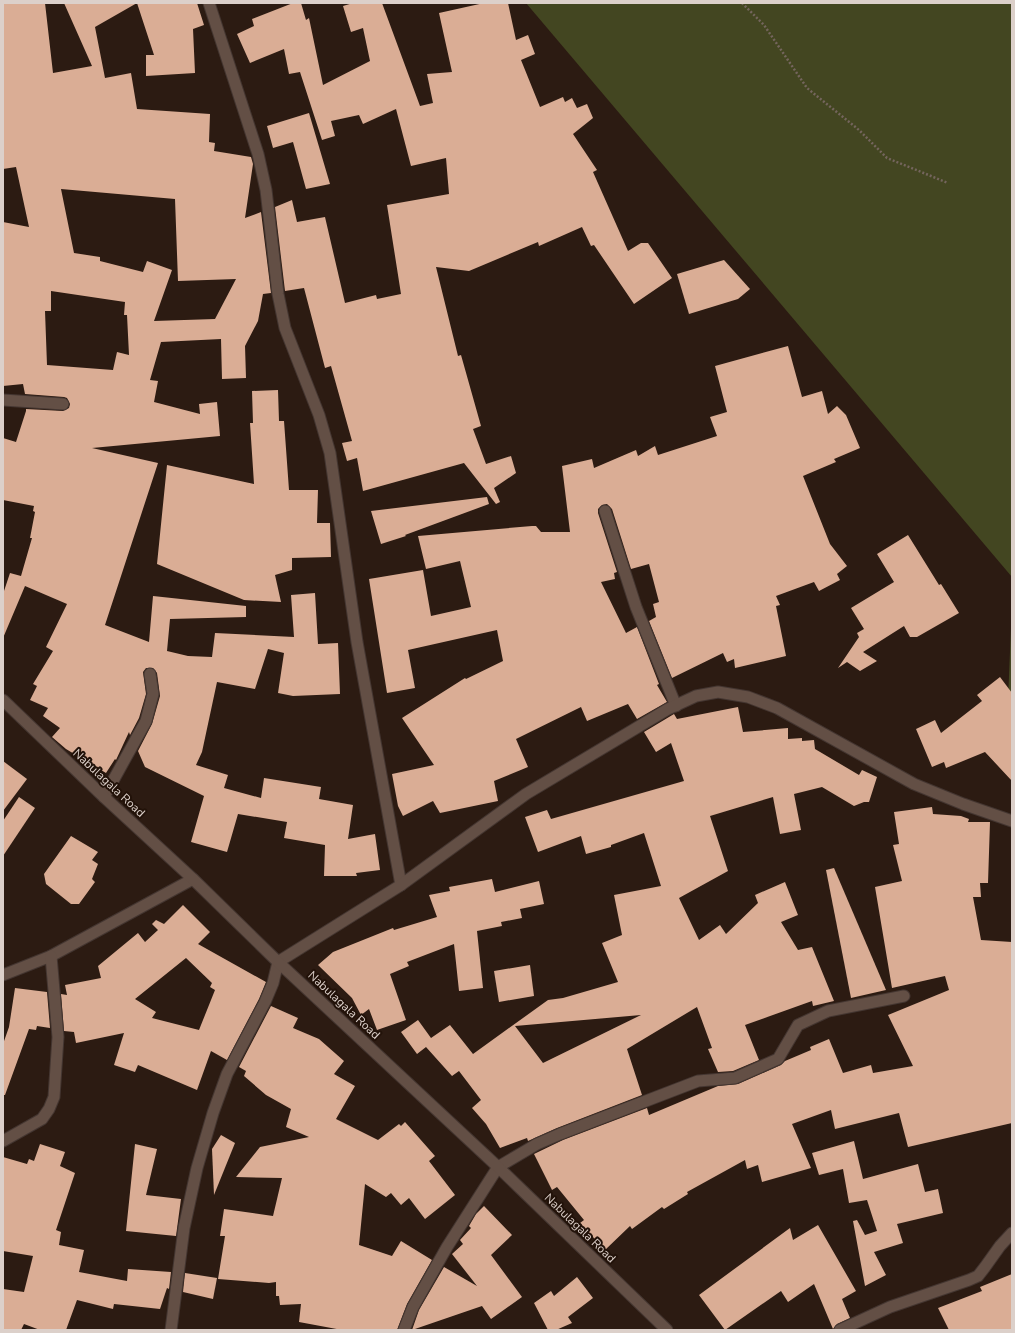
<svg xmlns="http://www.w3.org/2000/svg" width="1015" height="1333" font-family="'Nunito Sans',sans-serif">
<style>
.green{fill:#434621}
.building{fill:#daad95;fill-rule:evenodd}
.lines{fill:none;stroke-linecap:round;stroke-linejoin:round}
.minor-casing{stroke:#443631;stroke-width:13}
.tertiary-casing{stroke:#443631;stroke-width:13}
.path{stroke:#74655d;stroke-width:2.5;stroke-dasharray:2 2;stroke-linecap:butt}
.minor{stroke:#634f45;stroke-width:11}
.tertiary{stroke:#634f45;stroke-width:11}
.labels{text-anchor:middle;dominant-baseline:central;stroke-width:4;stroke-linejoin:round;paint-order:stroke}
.street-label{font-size:12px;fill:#dcd0ca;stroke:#221209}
</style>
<rect width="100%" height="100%" fill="#2c1b12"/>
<g class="green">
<path d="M526,3H1012V577Z"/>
<path d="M1012,603V702L1008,700Z"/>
</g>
<g class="building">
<path d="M3,3H45L53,73L92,66L64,3H197L204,25L193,29L195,73L146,76V55H154L137,3L95,27L105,78L131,73L137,109L210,114L209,142L215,143L214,151L251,157L253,164L245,218L261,212L271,293L263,294L258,321L245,346L246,378L222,379L221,339L161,342L150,380L158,381L154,402L200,414L199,404L217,402L220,436L92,448L158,463L105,625L149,642L153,596L246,606V617L170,619L167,651L188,656L212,657L215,633L294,637L291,595L315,593L318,644L338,643L340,694L293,696L278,693L284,653L268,649L255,689L217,682L202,752L196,765L228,775L224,788L261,798L264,778L321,787L319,799L353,805L348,839L375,834L380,870L356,873L357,876H324L325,845L284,838L287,822L238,814L227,852L191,842L204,796L145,767L138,751L152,724L160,696L157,673L153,668H146L143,672L146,694L139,718L130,735L129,732L116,760L115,759L106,773L66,749L52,737L60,728L43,716L48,708L30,700L37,686L33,684L53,651L46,647L67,604L25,586L3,638V594L10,573L21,576L32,538H30L35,512L33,511L34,506L3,500V438L16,442L26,411V409L63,411L69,408L70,404L67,398L64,397L25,394L23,384L3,386V222L29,227L16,167L3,169ZM61,189L175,199L178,281L236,279L215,319L154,321L172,270L147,261L143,272L100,261V257L74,253ZM51,291L125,302L124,315H127L129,355L117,352L113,370L47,365L45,311H51Z"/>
<path d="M293,3H301L306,20L309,18L323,85L370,61L363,28L351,32L343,6L353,3H382L420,106L433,103L427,74L452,72L439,13L484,3H508L516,40L528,35L535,54L521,60L540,107L563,97L565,102L572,98L577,108L587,104L593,118L573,134L597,170L593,172L628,251L641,243H648L672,278L634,304L594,245L591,246L582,227L539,246L538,242L469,271L436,267L458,356L461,355L481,426L473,429L486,464L511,456L516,473L494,488L500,502L496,504L464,463L363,491L357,458L347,461L342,443L352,441L331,366L325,368L304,288L285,291L275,207L292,200L297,222L325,217L345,303L376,295L377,299L401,294L387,205L449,194L446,158L411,166L396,109L363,124L359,115L331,121L335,136L322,140L300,72L289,74L284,49L250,63L237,34L254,26L252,19Z"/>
<path d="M309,113L330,184L306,189L293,142L273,148L267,126Z"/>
<path d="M724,260L750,289L738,299L689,314L677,274Z"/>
<path d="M788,346L802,397L822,391L828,414L837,406L846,415L860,448L834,459L836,462L803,476L830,544L847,566L837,574L840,580L819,591L814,582L776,596L780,605L776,606L786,656L735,668L734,659L727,662L723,653L672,678L649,621L656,617L653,604L659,602L649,564L631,569L612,509L607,504L602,505L598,509V513L617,572L614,573L615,579L601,582L626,633L637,627L659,684L657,685L667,702L637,719L628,704L587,721L581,707L516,739L528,767L494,781L498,801L440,813L433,801L403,816L398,806L392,774L434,765L402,718L465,678L466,679L503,661L497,630L408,650L415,688L387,693L369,579L423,570L431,616L471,607L460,561L426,569L418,536L532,526H536L541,532H570L562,466L592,459L594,468L636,450L638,456L655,446L658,455L717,436L710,417L727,412L715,366Z"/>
<path d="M278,390L279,421H284L289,490H318L317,523H330L331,557L292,558V570L275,575L281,602L244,600L157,564L167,465L254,484L250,423H253L252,391Z"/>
<path d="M487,497L489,504L405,535L406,536L381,544L371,511Z"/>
<path d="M908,535L939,585L941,584L959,613L917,637H910L904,626L863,652L877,661L860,671L847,662L838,668L859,637L857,633L864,629L851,608L894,582L877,554Z"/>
<path d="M1000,677L1012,693V781L985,752L946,768L944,762L932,767L916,729L935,720L941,733L982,701L977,695Z"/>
<path d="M738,707L743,732L788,728V739L802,738V741L814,740L815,749L859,775L862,770L877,777L869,802H864L854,806L822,787L794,794L801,830L780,834L773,797L710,816L728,871L679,898L699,940L720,925L726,934L758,903L755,895L785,882L798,915L781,922L798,950L812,947L834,1001L813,1006L812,1001L745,1025L759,1060L733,1071L718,1072L708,1049L712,1048L697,1007L627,1049L642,1095L557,1128L528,1141L527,1138L500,1148L486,1124L472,1108L481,1100L459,1071L452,1076L426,1047L417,1054L401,1032L418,1020L431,1038L450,1025L473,1054L548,1000L563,998L618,982L602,943L622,935L614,895L661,886L644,833L611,845V847L586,854L581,836L538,852L525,817L547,810L551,819L684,781L671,743L656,752L644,732L674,714L677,719ZM641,1015L543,1063L515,1026Z"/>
<path d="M3,761L27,779L3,811Z"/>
<path d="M19,797L35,808L3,856V821Z"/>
<path d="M932,807L933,814L961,816L969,819L968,822H990L988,883H980L981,897H973L981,940L1012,942V1123L908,1147L899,1113L835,1129L831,1110L792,1124L811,1168L762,1182L758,1165L747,1169L745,1160L687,1192L688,1194L664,1209L662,1207L632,1229L630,1226L605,1250L580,1223L584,1220L557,1187L552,1190L534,1154L563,1140L647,1108L649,1115L718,1086L738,1084L781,1065L785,1061L811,1050L810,1047L829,1039L843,1073L871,1065L873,1073L913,1066L888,1015L949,990L945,976L892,988L875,887L902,881L893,845L899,844L894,812Z"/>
<path d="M71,836L98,852L92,860L98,864L92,879L95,882L79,904H71L46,884L44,874Z"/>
<path d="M834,868L886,990L851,998L826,870Z"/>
<path d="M492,879L495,892L539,881L544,904L520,909L522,918L501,922L502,926L477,931L483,988L459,991L454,944L407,962L409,966L390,974L406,1020L377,1030L369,1009L361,1015L352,998L318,965L333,952L393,928L394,930L437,917L429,895L450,891L449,887Z"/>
<path d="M183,905L210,932L198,944L266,982L259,999L227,1060L211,1051L197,1090L138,1065L135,1072L114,1065L124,1033L76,1043L74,1032L64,1031L61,994L67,995L65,985L101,978L98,966L138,933L145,942L158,930L152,924L156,920L164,924ZM186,958L212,983L210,987L215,990L199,1030L152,1018L156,1012L135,999Z"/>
<path d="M530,965L534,996L499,1002L494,971Z"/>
<path d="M15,988L47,992L50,1028L37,1026L36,1030L29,1029L5,1095H3V1044L9,1027Z"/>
<path d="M271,1006L298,1018L293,1028L319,1039L344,1061L334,1074L355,1086L336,1119L378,1140L399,1124L401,1126L405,1122L435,1156L429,1161L455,1195L425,1219L409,1198L401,1205L391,1193L386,1197L365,1184L359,1245L392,1256L401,1241L432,1260L407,1304L397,1330H342L299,1322L301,1304L280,1305L279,1296H276V1282L269,1283L218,1279L225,1236H220L224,1209L273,1216L282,1178L236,1177L260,1147L309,1137L286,1127L291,1109L266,1095L244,1076L246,1071L239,1067Z"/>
<path d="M221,1135L235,1143L214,1195L212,1149Z"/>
<path d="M854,1141L863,1179L918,1164L925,1192L938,1189L943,1213L897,1224L903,1243L874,1252L886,1275L865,1286L853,1221L857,1220L865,1235L877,1231L867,1200L849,1203L843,1169L819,1175L812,1153Z"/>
<path d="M40,1144L65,1152L60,1166L75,1173L56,1230L61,1232L59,1245L84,1250L79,1272L127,1281L128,1269L171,1272L169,1289L167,1288L160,1309L114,1304L113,1309L77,1300L66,1330H40L24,1324L21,1330H3V1289L24,1292L33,1256L3,1251V1157L27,1164L29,1159L34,1161Z"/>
<path d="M135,1144L157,1149L146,1195L181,1199L176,1236L126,1231Z"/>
<path d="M484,1206L512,1235L491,1255L522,1297L491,1319L482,1306L412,1330L419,1310L444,1267L477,1286L452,1254L463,1244L460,1240L471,1228L469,1226L476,1214Z"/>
<path d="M818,1225L856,1291L842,1299L850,1318L837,1324L833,1329L814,1284L788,1302L781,1291L725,1330L699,1295L790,1228L793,1240Z"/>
<path d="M185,1273L217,1278L213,1299L183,1292Z"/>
<path d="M1012,1274V1330H949L938,1308L982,1291L980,1287Z"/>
<path d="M577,1277L593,1298L568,1317L572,1323L556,1330H548L534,1303L551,1291L554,1296Z"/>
</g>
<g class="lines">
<g class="minor-casing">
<g id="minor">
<path d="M209,3L258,154L266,190L278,294L285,328L319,415L330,453L357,642L401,885"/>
<path d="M3,400L63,404"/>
<path d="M605,511L636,607L676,706"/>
<path d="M104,797L146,721L153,694L150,674"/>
<path d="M3,975L51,956L193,879"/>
<path d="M3,1141L42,1119L49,1109L54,1097L58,1037L51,956"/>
<path d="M171,1330L184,1228L197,1168L213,1113L227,1074L265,1002L273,983L278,962L401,885L526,794L668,709L696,696L718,692L748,697L777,708L914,784L963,804L1012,821"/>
<path d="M404,1330L413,1307L447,1247L498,1167L537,1144L560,1134L698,1081L735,1078L778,1059L798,1025L828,1011L904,996"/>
<path d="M840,1330L890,1307L969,1280L978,1276L985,1267L1000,1246L1012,1233"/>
</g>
</g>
<g class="tertiary-casing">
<path id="tertiary" d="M3,700L104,797L193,879L278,962L498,1167L667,1330"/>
</g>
<path class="path" d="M742,3L764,25L807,88L859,130L887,158L948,183"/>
<use href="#minor" class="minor"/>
<use href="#tertiary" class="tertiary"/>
</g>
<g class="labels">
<g class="street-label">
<text transform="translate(109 783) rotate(43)">Nabulagala Road</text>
<text transform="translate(344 1005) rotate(43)">Nabulagala Road</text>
<text transform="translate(580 1228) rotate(44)">Nabulagala Road</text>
</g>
</g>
<rect width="1015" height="1333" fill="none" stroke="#dcd0ca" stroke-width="8"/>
</svg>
